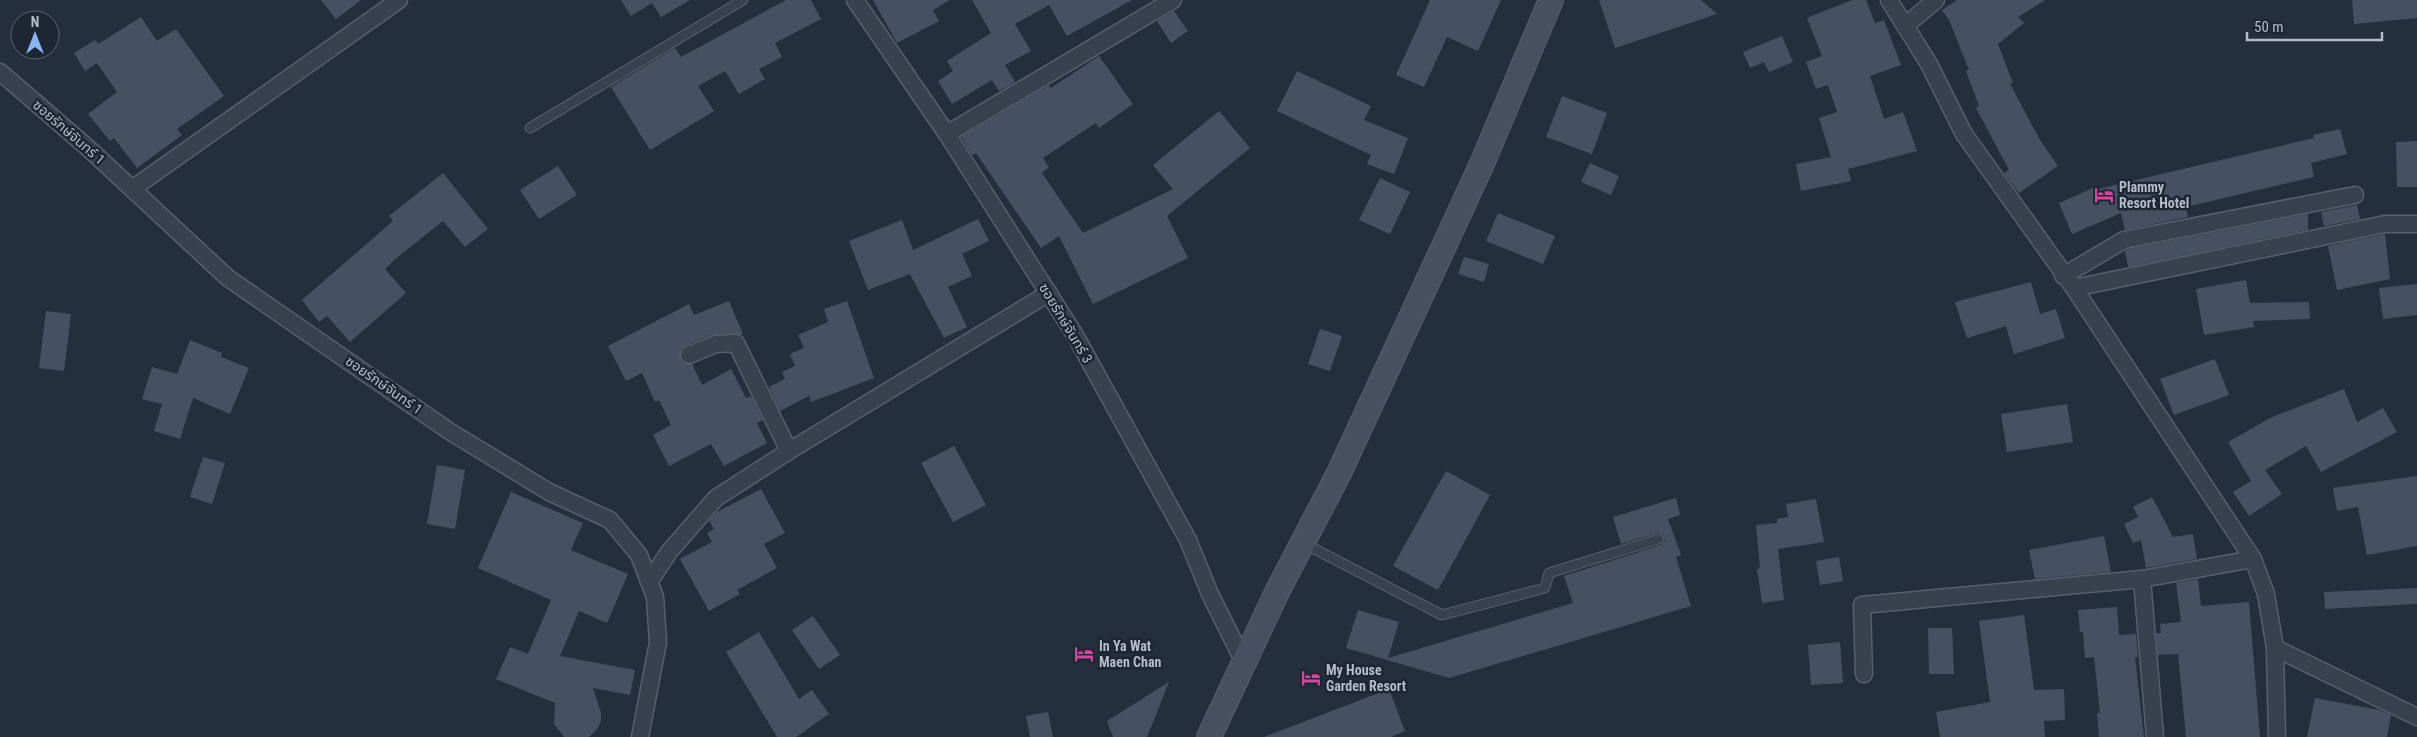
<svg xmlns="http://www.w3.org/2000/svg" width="2417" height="737" font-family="'Roboto Condensed','Noto Sans Thai',sans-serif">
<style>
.building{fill:#455162}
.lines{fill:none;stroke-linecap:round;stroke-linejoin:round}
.service-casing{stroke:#565f6c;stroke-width:11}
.minor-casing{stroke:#565f6c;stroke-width:19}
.secondary-casing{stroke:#565f6c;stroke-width:26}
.service{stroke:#38414e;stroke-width:9}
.minor{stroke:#38414e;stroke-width:16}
.secondary{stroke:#465061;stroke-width:24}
.labels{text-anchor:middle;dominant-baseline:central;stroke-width:5;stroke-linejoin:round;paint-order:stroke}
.street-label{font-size:14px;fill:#b4bcc9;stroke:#1d2633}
.poi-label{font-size:14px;font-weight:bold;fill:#b4bcc9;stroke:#1d2633;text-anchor:start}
</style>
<rect width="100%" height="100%" fill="#242f3e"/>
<g class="building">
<path d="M321,0H361L336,19Z"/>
<path d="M621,0H690L661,17L652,3L631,16Z"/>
<path d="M786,0H811L821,19L775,43L782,57L759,69L765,79L739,94L725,71L698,86L714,111L650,150L611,87L675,48L681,57Z"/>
<path d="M873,0H950L933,10L939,21L897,43Z"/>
<path d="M972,0H1132L1067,36L1049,5L1015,24L1031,51L1005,65L1015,82L999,91L992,80L952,104L938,81L953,71L947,61L991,33Z"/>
<path d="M1430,0H1501L1478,51L1447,37L1424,87L1396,75Z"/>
<path d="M1599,0H1701L1717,14L1615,48Z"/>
<path d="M1852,0H1866L1875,23L1884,20L1901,65L1870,76L1884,119L1903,112L1917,151L1848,169L1851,181L1801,191L1796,164L1831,157L1819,118L1837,112L1828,85L1816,89L1806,62L1822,56L1807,18Z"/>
<path d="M1957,0H2045L2018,17L2024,23L1998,44L2013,83L2010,84L2040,140L2058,166L2019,193L2004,173L2009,170L1976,108L1979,106L1966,71L1969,70L1949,20L1942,10Z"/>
<path d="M2352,0H2417V18L2354,24Z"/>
<path d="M1174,11L1188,31L1171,43L1157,21Z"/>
<path d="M141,17L157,41L176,29L224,96L177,129L182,135L137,168L114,138L110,141L88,114L117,92L97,63L85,71L74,53L95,40L98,44Z"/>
<path d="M1782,36L1793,62L1769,72L1764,62L1750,68L1743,52Z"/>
<path d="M1099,56L1133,104L1099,128L1096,123L1043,158L1049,167L1042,173L1083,233L1173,189L1153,165L1219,111L1250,148L1167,216L1188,258L1093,304L1059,236L1041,248L976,153L972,155L961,137L1049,85L1051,88Z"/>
<path d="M1297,71L1371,106L1364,120L1408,138L1394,174L1367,164L1371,155L1277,111Z"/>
<path d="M1562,96L1607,113L1592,154L1546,137Z"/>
<path d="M2340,129L2347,154L2311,163L2314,177L2186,207L2188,217L2125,230L2121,213L2072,234L2059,203L2093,188L2094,190L2314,138L2313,135Z"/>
<path d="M2417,141V187H2397L2396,142Z"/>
<path d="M1590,163L1619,176L1611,195L1581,182Z"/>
<path d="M558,166L577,195L539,219L520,190Z"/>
<path d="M443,173L488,229L465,247L443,221L394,260L385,269L406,293L350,342L327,316L319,322L302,300L393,221L389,216Z"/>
<path d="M1380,178L1410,192L1390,234L1359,220Z"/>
<path d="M2357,205L2360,219L2324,226L2321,212Z"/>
<path d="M1498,213L1555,236L1543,264L1486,241Z"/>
<path d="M2308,214V230L2128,267L2125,251L2128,249Z"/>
<path d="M978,219L989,241L962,254L972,276L948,287L967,327L944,338L910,274L868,290L849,241L902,220L913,250Z"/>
<path d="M2385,234L2390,279L2337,290L2328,246Z"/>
<path d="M1464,257L1489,264L1484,282L1458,274Z"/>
<path d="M2246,280L2250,303L2309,302L2310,319L2253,321L2254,327L2204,335L2196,289Z"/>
<path d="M2031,282L2040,314L2056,309L2065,338L2014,354L2006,326L1967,338L1955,302Z"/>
<path d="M2417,284V315L2383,319L2379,288Z"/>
<path d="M729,301L743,334L712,335L685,346L681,349L680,358L683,363L692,364L702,385L731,369L746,398L751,396L763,420L757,423L767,443L724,466L711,444L669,466L653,435L671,425L659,400L655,402L642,373L626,381L608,346L689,304L694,315Z"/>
<path d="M847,301L874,378L811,402L809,396L780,411L769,387L785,379L782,372L795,366L790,354L804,348L798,335L828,322L824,309Z"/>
<path d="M46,311L71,314L64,371L39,368Z"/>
<path d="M1320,329L1342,336L1330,371L1308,364Z"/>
<path d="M190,340L222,353L221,357L249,368L230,414L193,398L180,439L154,431L162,404L142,399L152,367L177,374Z"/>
<path d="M2215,359L2229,395L2174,415L2160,379Z"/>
<path d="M2344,389L2357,422L2383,408L2397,432L2321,472L2306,446L2265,470L2282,494L2249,516L2233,492L2251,481L2228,442L2270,418Z"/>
<path d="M2067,404L2073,442L2007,452L2001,414Z"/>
<path d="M954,446L986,505L953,522L921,463Z"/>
<path d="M203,457L225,463L212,504L190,497Z"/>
<path d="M437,465L465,470L455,529L427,524Z"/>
<path d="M1446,471L1490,495L1438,590L1393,566Z"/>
<path d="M2417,476V546L2367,555L2358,507L2337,511L2333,488Z"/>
<path d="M761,489L785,533L764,544L777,568L737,590L740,594L709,611L680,559L712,542L707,533L714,529L709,521L717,512Z"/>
<path d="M511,492L583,523L571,550L628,574L607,623L579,611L560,656L635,670L630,695L593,688L601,713V721L598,728L589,737H564L554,724L555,703L496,679L510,647L528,654L551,600L478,568Z"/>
<path d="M2152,497L2173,537L2193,534L2197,559L2146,568L2141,540L2133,543L2124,524L2138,517L2133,507Z"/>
<path d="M1676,498L1680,515L1668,519L1681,555L1676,557L1691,606L1449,678L1346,648L1358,610L1399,622L1388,658L1573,603L1564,576L1661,545L1665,541L1664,535L1658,533L1621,544L1613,517Z"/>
<path d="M1816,499L1824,542L1778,549L1784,600L1762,603L1757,569L1760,568L1756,525L1777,523V519L1788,517L1786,504Z"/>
<path d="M2104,536L2111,572L2035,579L2029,550Z"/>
<path d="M1839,557L1843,581L1820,585L1816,561Z"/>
<path d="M2198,579L2201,606L2249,602L2260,737H2186L2178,654L2158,655L2156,633H2161L2160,624L2181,622L2176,583Z"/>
<path d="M2417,588V604L2325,609L2324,592Z"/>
<path d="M2117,607L2119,635L2136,634L2138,657H2135L2144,737H2099L2097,713H2100L2094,657L2085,658L2083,632H2080L2078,610Z"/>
<path d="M2024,615L2034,690L2064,689L2065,720L2044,721L2045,737H1940L1936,712L1990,702L1979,621Z"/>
<path d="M813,616L840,655L819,669L792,630Z"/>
<path d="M1928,628H1952L1954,674H1929Z"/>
<path d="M759,632L799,699L812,690L829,714L796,737H777L726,652Z"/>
<path d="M1840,642L1843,683L1811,685L1808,645Z"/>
<path d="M1169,682L1147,737H1113L1107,721Z"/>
<path d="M1389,689L1405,731L1391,737H1264Z"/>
<path d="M2315,698L2379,710L2391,715L2387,737H2307Z"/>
<path d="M1048,712L1053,737H1030L1026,716Z"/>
</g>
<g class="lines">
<g class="service-casing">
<g id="service">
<path d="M530,128L743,0"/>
<path d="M1303,543L1442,615L1545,588L1549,573L1659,539"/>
</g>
</g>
<g class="minor-casing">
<g id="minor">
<path d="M855,0L947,134L1075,335L1188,540L1210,594L1245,664"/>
<path d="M1889,0L1929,64L1964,134L2074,288L2253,559L2266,594L2275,648L2277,737"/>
<path d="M1905,26L1936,0"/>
<path d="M0,72L87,147L228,278L449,431L549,492L610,520L639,555L655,597L658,642L640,737"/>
<path d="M947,134L1173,0"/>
<path d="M132,189L399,0"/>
<path d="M2063,276L2124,240L2355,195"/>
<path d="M2074,288L2385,224H2417"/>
<path d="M689,355L716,344L736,343L789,451"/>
<path d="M2142,579L2155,737"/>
<path d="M649,582L669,552L716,498L789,451L1049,293"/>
<path d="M2275,648L2417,717"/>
<path d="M1864,674L1862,605L2142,579L2253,559"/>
</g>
</g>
<g class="secondary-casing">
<path id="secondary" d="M1209,737L1277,592L1339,473L1481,166L1551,0"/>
</g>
<use href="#service" class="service"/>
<use href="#minor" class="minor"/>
<use href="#secondary" class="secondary"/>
</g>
<defs>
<g id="hotel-bare" transform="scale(1.5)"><path d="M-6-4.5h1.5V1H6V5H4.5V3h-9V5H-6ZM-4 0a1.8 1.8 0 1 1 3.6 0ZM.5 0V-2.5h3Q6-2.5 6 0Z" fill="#d1479c" stroke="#1d2633" stroke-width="2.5" paint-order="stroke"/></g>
</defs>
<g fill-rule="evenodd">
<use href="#hotel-bare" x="2104" y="195"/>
<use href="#hotel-bare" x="1084" y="654"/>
<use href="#hotel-bare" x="1311" y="678"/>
</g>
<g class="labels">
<g class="street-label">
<text transform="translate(69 132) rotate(41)">ซอยรักษ์จันทร์ 1</text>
<text transform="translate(1066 323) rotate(59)">ซอยรักษ์จันทร์ 3</text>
<text transform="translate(384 385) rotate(35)">ซอยรักษ์จันทร์ 1</text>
</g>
<g class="poi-label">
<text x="2119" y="187">Plammy<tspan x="2119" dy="16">Resort Hotel</tspan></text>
<text x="1099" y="646">In Ya Wat<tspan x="1099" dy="16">Maen Chan</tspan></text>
<text x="1326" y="670">My House<tspan x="1326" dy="16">Garden Resort</tspan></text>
</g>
</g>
<g transform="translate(35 35)"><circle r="24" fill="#1d2633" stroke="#59626f"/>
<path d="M0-4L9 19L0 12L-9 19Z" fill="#8ab4f8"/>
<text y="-8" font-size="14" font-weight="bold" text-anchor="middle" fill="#b4bcc9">N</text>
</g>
<path d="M2247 32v8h135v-8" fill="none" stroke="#b4bcc9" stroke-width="2.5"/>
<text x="2254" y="32" font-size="15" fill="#b4bcc9" stroke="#1d2633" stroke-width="4" paint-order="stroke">50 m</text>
</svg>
